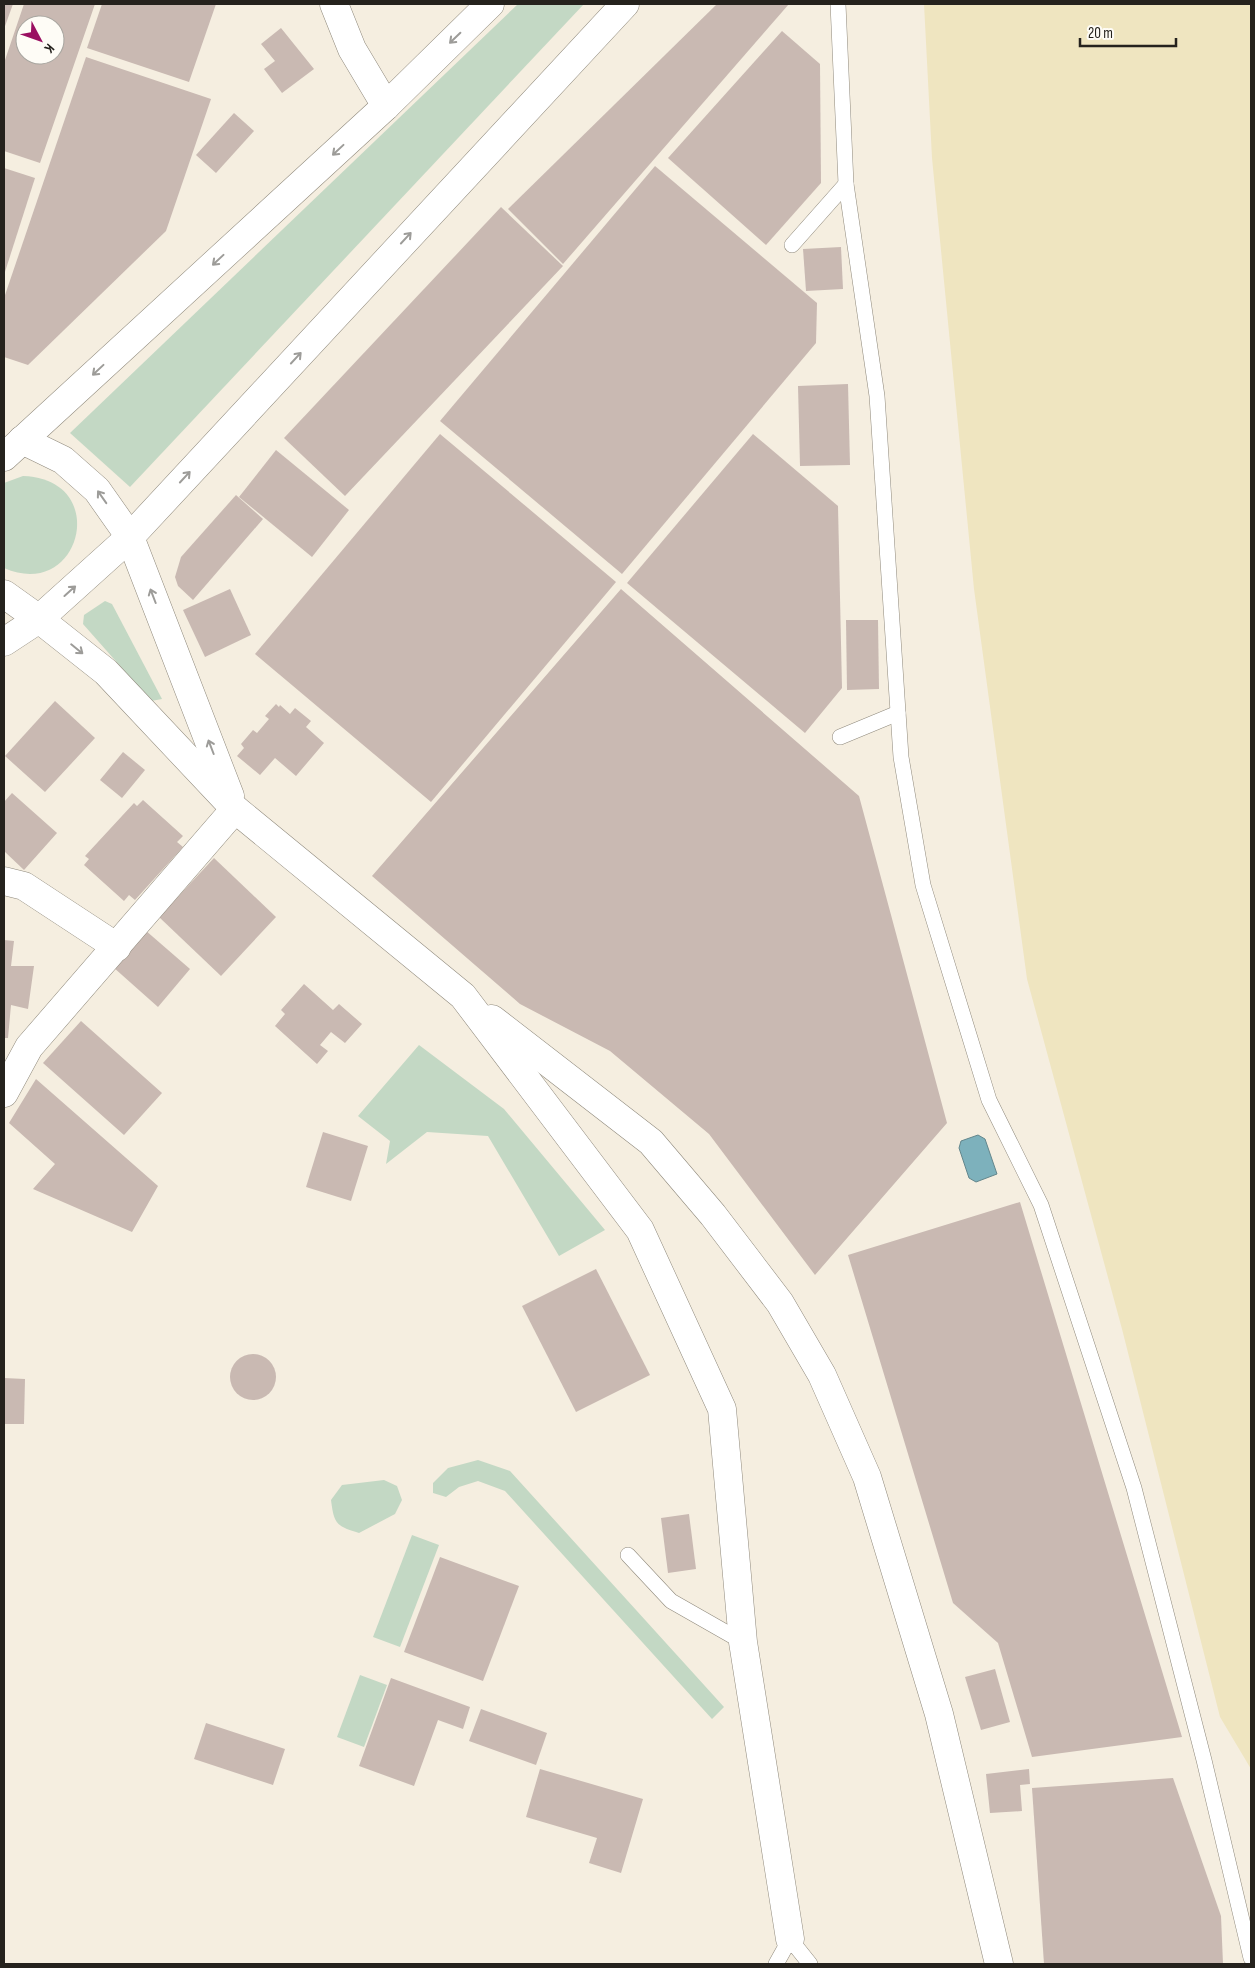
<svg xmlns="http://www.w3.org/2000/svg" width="1255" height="1968" font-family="'Sofia Sans Condensed',sans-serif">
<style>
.green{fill:#c3d8c4}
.sand{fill:#efe5c0}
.water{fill:#7db1bc;stroke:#63868c}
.building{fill:#c9b9b2;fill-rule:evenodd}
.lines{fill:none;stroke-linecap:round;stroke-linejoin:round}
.lane-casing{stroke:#8f897c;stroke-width:16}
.street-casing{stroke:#8f897c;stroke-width:29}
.highway-casing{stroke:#8f897c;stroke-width:29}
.lane{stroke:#fff;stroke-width:15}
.street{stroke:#fff;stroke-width:28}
.highway{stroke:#fff;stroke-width:28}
.oneway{stroke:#9d9c99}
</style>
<rect width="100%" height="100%" fill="#f5eee0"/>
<g class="green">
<path d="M518,4H584L130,487L70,433Z"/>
<path d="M23,476C112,479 81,602 4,568V483Z"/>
<path d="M105,601L112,604L162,699L151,701L83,624L84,615Z"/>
<path d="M419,1045L504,1109L605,1230L559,1256L488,1136L427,1132L386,1164L390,1141L358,1116Z"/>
<path d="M478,1460L510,1471L724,1707L712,1719L505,1491L478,1481L459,1487L446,1497L433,1493V1483L448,1468Z"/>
<path d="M384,1480L397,1486L402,1500L395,1514L359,1533C336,1526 334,1524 331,1500L342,1485Z"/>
<path d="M412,1535L439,1545L400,1647L373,1637Z"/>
<path d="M360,1675L387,1685L364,1747L337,1737Z"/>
</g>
<path class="sand" d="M924,4H1251V1769L1220,1717L1122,1329L1027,979L974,589L932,158Z"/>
<path class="water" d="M978,1135L985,1139L997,1174L976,1182L969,1178L959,1148L961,1141Z"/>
<g class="building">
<path d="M4,4H13L4,29Z"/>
<path d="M24,4H95L40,163L4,151V63ZM25,25H55V55H25Z"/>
<path d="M102,4H216L189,82L87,48Z"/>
<path d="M717,4H789L563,264L508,209Z"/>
<path d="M281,28L314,69L282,93L264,69L275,61L261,44Z"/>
<path d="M782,31L820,64L821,183L766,245L668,158Z"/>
<path d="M86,57L211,99L166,231L28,365L4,357V298Z"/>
<path d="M234,113L254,131L216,173L196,155Z"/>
<path d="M655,166L817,303L816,343L622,574L440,421Z"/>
<path d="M4,168L35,178L4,275Z"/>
<path d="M501,207L563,266L345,496L284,438Z"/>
<path d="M841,247L843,289L806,291L803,249Z"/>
<path d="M848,384L850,465L800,466L798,386Z"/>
<path d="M440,434L616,582L431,802L255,654Z"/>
<path d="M753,434L838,506L842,688L805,733L627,583Z"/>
<path d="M276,450L349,510L312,557L239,497Z"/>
<path d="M236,495L263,519L193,600L178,586L175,577L181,557Z"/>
<path d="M230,589L251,635L205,657L183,610Z"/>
<path d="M621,589L859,796L947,1123L815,1275L709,1134L610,1051L520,1004L372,876Z"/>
<path d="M846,620H878L879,689L847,690Z"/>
<path d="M55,701L95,738L45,792L5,756Z"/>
<path d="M276,704L279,707L280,705L290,714L295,708L311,721L306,727L324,743L296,776L275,758L260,775L237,756L244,748L241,744L253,730L257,733L269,719L265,716Z"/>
<path d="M123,752L145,770L122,798L100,780Z"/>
<path d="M12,793L57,833L24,870L4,851V802Z"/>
<path d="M143,800L183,836L177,842L183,847L135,900L129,895L124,901L84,865L89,859L85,856L134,803L137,806Z"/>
<path d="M214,858L276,917L221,976L159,917Z"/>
<path d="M145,930L190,969L158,1007L113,967Z"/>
<path d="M4,940L14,941L11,966H34L28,1009L11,1005L8,1038H4Z"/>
<path d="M304,984L333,1010L339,1004L362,1024L345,1043L331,1032L320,1045L328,1051L317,1064L275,1026L285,1014L281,1010Z"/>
<path d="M81,1021L162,1093L124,1135L43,1063Z"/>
<path d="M36,1079L158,1186L132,1232L33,1189L55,1164L9,1123Z"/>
<path d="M323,1132L368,1146L351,1201L306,1187Z"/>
<path d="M1020,1202L1182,1737L1032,1757L998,1643L953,1603L848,1255Z"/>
<path d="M596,1269L650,1375L576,1412L522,1306Z"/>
<circle cx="253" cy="1377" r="23"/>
<path d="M4,1378L25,1379L24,1424H4Z"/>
<path d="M689,1514L696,1569L668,1573L661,1518Z"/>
<path d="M440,1557L519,1586L483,1681L404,1652Z"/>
<path d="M995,1669L1010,1722L981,1730L965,1677Z"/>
<path d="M391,1678L470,1707L463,1729L438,1720L414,1786L359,1766Z"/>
<path d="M481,1709L547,1733L536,1765L469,1741Z"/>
<path d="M206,1723L285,1749L273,1785L194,1759Z"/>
<path d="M540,1769L643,1799L621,1873L589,1863L597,1838L526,1817Z"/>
<path d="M1029,1769L1030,1784L1020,1785L1022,1811L990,1813L986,1774Z"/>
<path d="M1173,1778L1221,1916L1223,1964H1044L1032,1788Z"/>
</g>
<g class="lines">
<g class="lane-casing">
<g id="lane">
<path d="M838,4L846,184L877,396L901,757L923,885L989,1100L1041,1205L1134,1488L1204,1760L1251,1958"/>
<path d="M792,245L846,184"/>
<path d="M840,737L898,713"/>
<path d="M628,1555L671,1601L743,1642"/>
<path d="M776,1964L790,1939L810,1964"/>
</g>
</g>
<g class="street-casing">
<g id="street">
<path d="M334,4L352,49L386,106"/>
<path d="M130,537L230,796"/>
<path d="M39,619L106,672L235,809L463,996L640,1230L722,1409L743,1642L790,1939"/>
<path d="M4,881L24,886L117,947"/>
<path d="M492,1019L651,1142L713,1215L780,1303L822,1375L867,1477L939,1714L999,1964"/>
<path d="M4,1093L29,1047L235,809"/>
</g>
</g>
<g class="highway-casing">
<g id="highway">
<path d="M22,440L63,460L97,490L130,537"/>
<path d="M4,457L386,106L490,4"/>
<path d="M4,594L39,619"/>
<path d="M4,642L39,619L130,537L625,4"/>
</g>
</g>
<use href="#lane" class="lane"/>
<use href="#street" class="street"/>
<use href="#highway" class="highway"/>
</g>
<defs><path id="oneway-shaft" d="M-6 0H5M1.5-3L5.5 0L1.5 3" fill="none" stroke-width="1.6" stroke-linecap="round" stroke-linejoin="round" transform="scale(1.25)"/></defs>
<g class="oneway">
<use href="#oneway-shaft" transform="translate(455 38) rotate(136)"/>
<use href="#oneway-shaft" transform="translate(338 150) rotate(137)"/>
<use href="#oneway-shaft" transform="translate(406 238) rotate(-47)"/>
<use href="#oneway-shaft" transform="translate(218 260) rotate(137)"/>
<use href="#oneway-shaft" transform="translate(296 358) rotate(-47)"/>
<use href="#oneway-shaft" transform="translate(98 370) rotate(137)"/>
<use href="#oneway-shaft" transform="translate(185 477) rotate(-47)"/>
<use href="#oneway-shaft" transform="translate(102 497) rotate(-125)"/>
<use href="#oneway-shaft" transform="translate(70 591) rotate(-42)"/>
<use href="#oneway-shaft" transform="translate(153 596) rotate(-111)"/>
<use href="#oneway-shaft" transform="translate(77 649) rotate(39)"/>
<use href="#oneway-shaft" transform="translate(211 747) rotate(-111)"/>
</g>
<rect width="1255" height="1968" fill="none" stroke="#25221d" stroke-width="10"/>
<g transform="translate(40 40) rotate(131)"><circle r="24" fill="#fefcf6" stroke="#a7a59f"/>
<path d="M0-4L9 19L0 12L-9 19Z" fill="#9a0f61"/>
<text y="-8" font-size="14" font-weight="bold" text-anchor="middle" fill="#25221d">K</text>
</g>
<path d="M1080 38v8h96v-8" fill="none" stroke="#25221d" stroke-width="2.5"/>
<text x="1088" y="38" font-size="15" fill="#25221d" stroke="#fefcf6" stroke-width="4" paint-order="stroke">20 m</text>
</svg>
